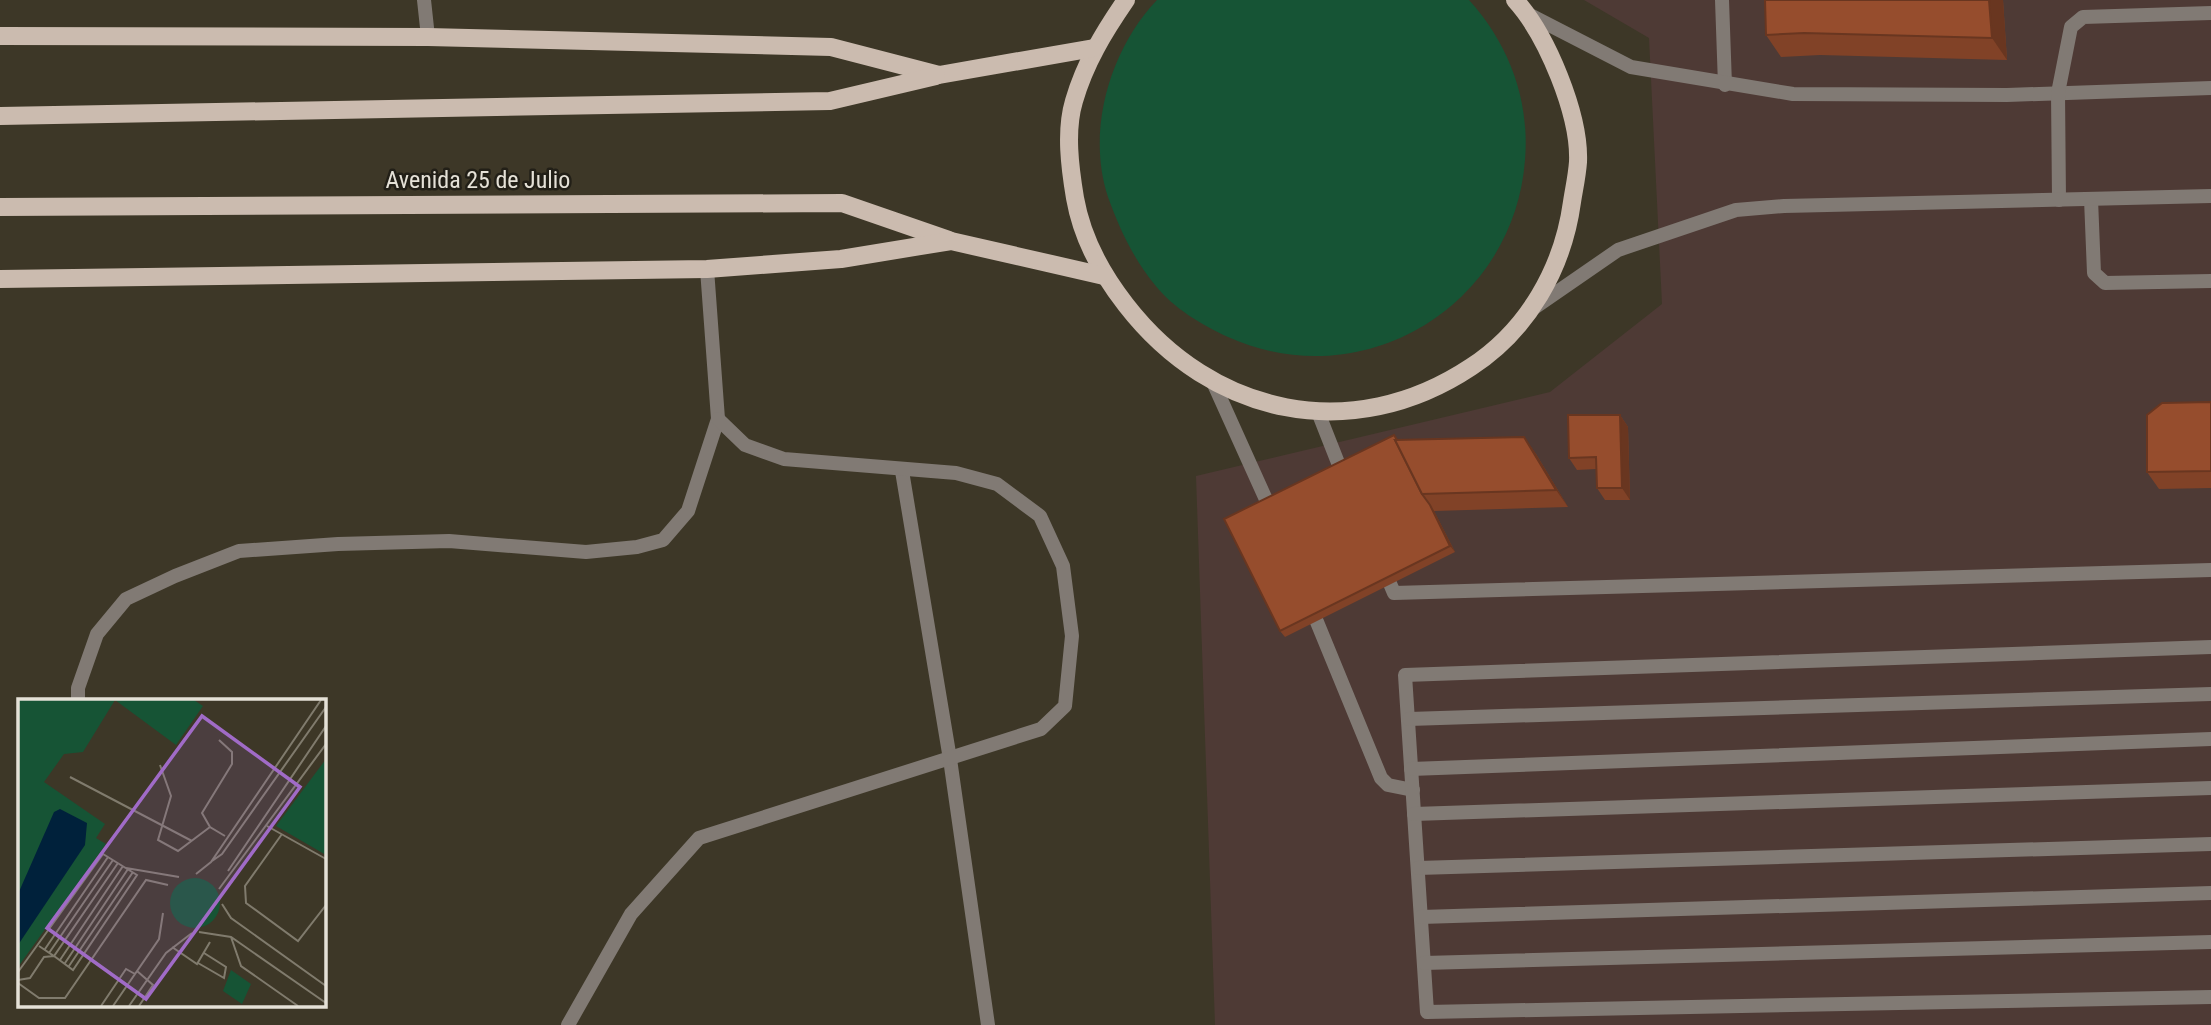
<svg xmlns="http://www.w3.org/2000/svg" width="2211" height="1025" font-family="'Roboto Condensed',sans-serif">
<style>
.industrial{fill:#4e3a35}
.green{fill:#165435}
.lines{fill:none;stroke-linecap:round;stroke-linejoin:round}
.lane{stroke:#817a74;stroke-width:14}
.primary{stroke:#cbbbaf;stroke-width:18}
.wall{fill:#814227}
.shaded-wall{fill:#693620}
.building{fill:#964d2d;stroke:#693620;stroke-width:2}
.labels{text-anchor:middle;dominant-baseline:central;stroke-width:5;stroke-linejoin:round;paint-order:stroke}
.street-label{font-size:24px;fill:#e5e1d7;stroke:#221f17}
.inset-road{fill:none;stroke:#807b6d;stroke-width:2}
.view{fill:#a06bc7;fill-opacity:0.15;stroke:#a06bc7;stroke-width:3.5}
.inset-edge{fill:none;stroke:#e5e1d7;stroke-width:3.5}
</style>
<rect width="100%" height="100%" fill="#3d3727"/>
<path class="industrial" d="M1584,0H2211V1025H1215L1196,476L1550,392L1662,304L1649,38Z"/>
<path class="green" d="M1157,0H1469C1509,44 1530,100 1525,160C1514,306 1363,398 1228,337C1202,325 1173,308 1155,285C1133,258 1120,230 1108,197C1086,131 1110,49 1157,0Z"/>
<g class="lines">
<g class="lane">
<path d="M424,0L428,37"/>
<path d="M1722,0L1725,85"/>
<path d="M1528,14L1631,67L1793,94L2007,95L2211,88"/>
<path d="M2091,199L2094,273L2105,283L2211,281"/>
<path d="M2059,200L2058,93L2071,27L2083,17L2211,13"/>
<path d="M1534,308L1618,250L1736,210L1784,206L2211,196"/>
<path d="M1213,382L1273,515"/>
<path d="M1318,412L1344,478"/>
<path d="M902,471L950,759L988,1025"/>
<path d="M1383,567L1394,593L2211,570"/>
<path d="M1310,605L1381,778L1388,785L1413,790"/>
<path d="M2211,647L1405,675L1427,1012L2211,997"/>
<path d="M78,701V688L97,634L126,599L175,576L239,551L338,544L449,541L586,552L637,547L663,540L688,511L718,419L707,269"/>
<path d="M1409,719L2211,694"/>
<path d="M1411,769L2211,739"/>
<path d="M1414,814L2211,788"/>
<path d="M1418,868L2211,844"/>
<path d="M1421,917L2211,893"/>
<path d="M1424,963L2211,942"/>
<path d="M568,1025L631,914L699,838L1041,729L1065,706L1072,636L1063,566L1040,516L997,484L956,473L784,459L745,445L718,419"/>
</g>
<g class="primary">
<path d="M1126,0C1104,32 1085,63 1074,101C1065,131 1070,168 1075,198C1082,238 1101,273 1126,305C1212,416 1352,446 1471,367C1528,330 1563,268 1572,202C1574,189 1577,176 1578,162C1580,115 1547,35 1515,0"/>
<path d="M0,36L428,37L831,47L939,75L1094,48"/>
<path d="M0,116L830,101L936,76"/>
<path d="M0,207L842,203L949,240"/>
<path d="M0,279L707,269L841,259L951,241L1104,276"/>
</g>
</g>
<g class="wall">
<path d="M2003,0L2007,60L1820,55L1781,57L1766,35Z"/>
<path d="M2211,402V488L2159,489L2147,472Z"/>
<path d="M1620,415L1628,427L1630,500H1605L1597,488L1596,469L1577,470L1569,458Z"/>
<path d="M1524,437L1536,454L1568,507L1434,511L1455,552L1285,637L1280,631L1398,440Z"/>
</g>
<g class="shaded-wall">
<path d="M1989,0H2003L2007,60L1992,38Z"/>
<path d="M1620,415L1628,427L1630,500L1622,488Z"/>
<path d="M1524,437L1536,454L1568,507L1556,490Z"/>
<path d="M1430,505L1434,511L1455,552L1450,546Z"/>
</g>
<g class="building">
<path d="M1765,0H1989L1992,38L1804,33L1766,35Z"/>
<path d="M2211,402V471L2147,472V415L2162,403Z"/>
<path d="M1568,415H1620L1622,488H1597L1596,457L1569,458Z"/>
<path d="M1394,435L1397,440H1395L1422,494L1430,505L1450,546L1280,631L1224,519Z"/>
<path d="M1524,437L1556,490L1422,494L1395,440Z"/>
</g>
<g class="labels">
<g class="street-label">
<text x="478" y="180">Avenida 25 de Julio</text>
</g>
</g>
<g transform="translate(18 699)">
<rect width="308" height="308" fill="#3d3727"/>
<path d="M0,1H176L185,7L158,46L97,1L65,53L46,55L26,83L87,125L78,139L88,145L0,268ZM308,60V156L258,127ZM152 204a25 25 0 1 1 50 0a25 25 0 1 1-50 0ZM213,271L233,285L224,305L205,292Z" fill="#165435"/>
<path d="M42,110L69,124L67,146L0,246V195L36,113Z" fill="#00213b"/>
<path class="inset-road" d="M201,41L214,53V65L184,114L192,128L207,137M142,66L153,97L140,141L160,152L192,128M52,78L174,142M249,127L308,160M264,135L227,187L228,204L280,242L308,206M194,162L204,155L308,8M108,169L161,178M210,172L308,27M178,175L193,163L303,1M201,190L308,45M204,205L213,219L308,287M181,233L213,238L308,304M213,238L223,267L280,307M21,247L36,257L100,164M154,248L179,265L192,243M27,250L90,158M31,254L95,161M42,261L105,167M47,264L110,170M180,264L206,279L208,268L186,254M51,267L115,173M119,272L135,286L121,307M0,273L85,155L119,176L55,271L36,257L26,258L12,279L0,281M0,284L21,299H47L128,181L150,186M83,307L108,270L117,275M95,307L141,240L145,214M111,307L148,254L174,234"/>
<path class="view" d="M184,17L282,88L128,300L29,229Z"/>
<rect width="308" height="308" class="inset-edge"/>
</g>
</svg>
